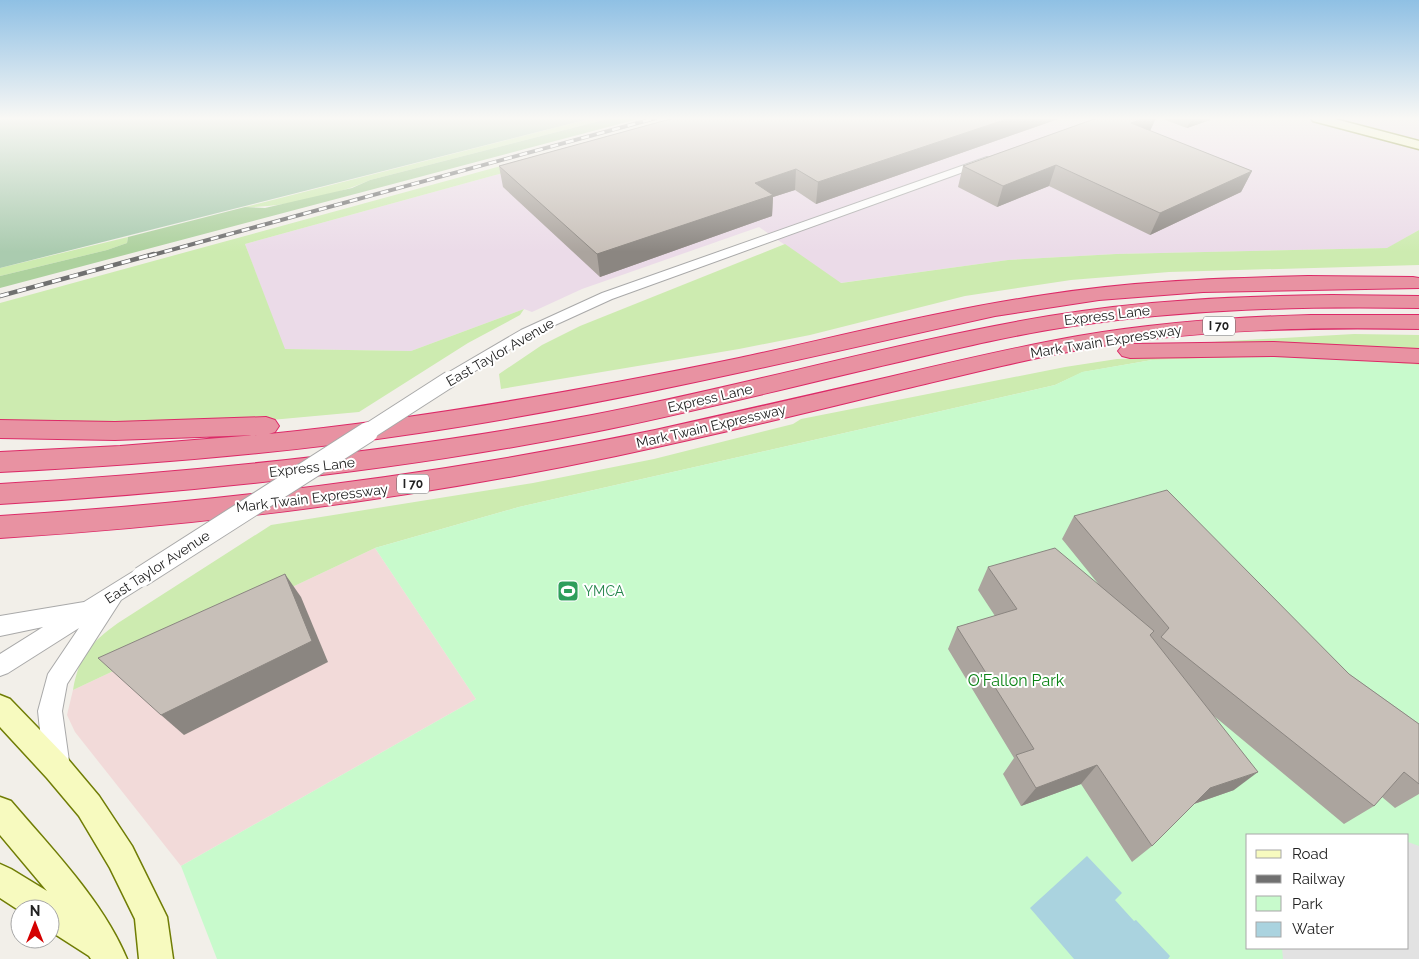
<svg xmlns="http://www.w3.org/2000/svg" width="1419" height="959" font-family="Raleway,sans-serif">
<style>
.commercial{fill:#f2dad9}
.industrial{fill:#ebdbe8}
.grass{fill:#cdebb0}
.forest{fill:#add19e}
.cemetery{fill:#aacbaf}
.park{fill:#c8facc;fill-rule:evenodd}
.parking{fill:#e2e2e2}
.water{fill:#aad3df}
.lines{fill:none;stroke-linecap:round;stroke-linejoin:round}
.tertiary-casing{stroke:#a9a9a9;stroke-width:2}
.secondary-casing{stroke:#707d05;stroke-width:3}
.motorway-casing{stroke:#dc2a67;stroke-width:2}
.tertiary{fill:#fff;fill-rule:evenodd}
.secondary{fill:#f7fabf;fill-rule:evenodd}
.motorway{fill:#e892a2;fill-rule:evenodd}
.rail-far1-casing{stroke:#707070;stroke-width:4}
.rail-casing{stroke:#707070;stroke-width:4.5}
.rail-far1{stroke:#fff;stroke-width:2.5;stroke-dasharray:8;stroke-linecap:butt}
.rail{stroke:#fff;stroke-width:3;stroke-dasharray:9;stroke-linecap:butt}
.tertiary-bridge-far1-casing{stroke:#a9a9a9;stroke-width:18;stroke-linecap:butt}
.tertiary-bridge-casing{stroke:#a9a9a9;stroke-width:22;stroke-linecap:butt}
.tertiary-bridge-far1{stroke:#fff;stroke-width:16}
.tertiary-bridge{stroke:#fff;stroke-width:20}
.wall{fill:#aba49e}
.shaded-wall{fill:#8b8681}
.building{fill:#c7bfb8;stroke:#8b8681}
.labels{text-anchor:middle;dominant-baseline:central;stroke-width:4;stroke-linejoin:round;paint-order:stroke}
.shield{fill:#fff;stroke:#646464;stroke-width:1}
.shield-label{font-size:12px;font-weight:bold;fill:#222}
.street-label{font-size:14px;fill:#222;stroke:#fff}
.leisure-label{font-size:14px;fill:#27864d;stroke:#fff;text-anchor:start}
.near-park-label{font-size:16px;fill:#0c8416;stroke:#fff}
</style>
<rect width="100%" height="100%" fill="#f2efe9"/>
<path class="commercial" d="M375,548L476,699L181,866L75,732L67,715L73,690Z"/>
<path class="industrial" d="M703,118H1419V230L1388,248L1116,254L1008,260L840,283L759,227L582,289L532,312L524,309L411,351L284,349L245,244Z"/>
<g class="grass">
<path d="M593,118H611L370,180C338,195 279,208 245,207Z"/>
<path d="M537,156L557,158L245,244L285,349L411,351L524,309L520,315L468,343L359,412L271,420L173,424L0,423V303Z"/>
<path d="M1419,230V265L1169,272L1071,280L965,296L810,335L739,349L501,389L499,374L542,345L580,326L785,244L841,283L1008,260L1116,254L1387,248Z"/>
<path d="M128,237L127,243L107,250L0,276V268Z"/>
<path d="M1354,334L1419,335V352L1196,346L1194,343Z"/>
<path d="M1273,354L1419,360V365L1293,356L1152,360L1083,372L1055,385L519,507L375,548L73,690C79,656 90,643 118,623L271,525L533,483L654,459L793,424L801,419L1065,367L1117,359Z"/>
</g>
<path class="forest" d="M611,118H642L0,288V276L107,250L127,243L128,237L245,207L265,208L352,188L370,180Z"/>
<path class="cemetery" d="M0,118H593L0,268Z"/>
<path class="park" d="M1293,356L1419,365V959H217L181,866L476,699L375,548L519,507L1055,385L1082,372L1152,360ZM1248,835H1408V948H1248Z"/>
<path class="parking" d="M1408,842L1419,846V959H1283L1282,948H1408Z"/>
<path class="water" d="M1087,856L1122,893L1115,900L1134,921L1136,920L1170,956L1168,959H1074L1030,908Z"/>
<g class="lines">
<g class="tertiary-casing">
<g id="tertiary">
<path d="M987,157L993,160L991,162L612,299L531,336L456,383L450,384L444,383L442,379L444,375L521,330L602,293Z"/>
<path d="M141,568L148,571L151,577L148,583L121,600L67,684L62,711L70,768L66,777L57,780L48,777L44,768L38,711L48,674L79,628L8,673L0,676V654L43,627L0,636V616L84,602L134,571Z"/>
</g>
</g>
<g class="secondary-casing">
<g id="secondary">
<path d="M1311,118H1331L1419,141V149L1313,121Z"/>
<path d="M0,695L10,699L67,758L99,796L132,846L167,917L173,959H139L135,919L110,868L79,816L47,778L0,727Z"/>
<path d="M0,797L11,801C52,849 103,901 127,959H91L89,956L50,931V909H20V911L0,898V864L11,869L47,891L0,835Z"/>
</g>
</g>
<g class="motorway-casing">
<g id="motorway">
<path d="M1308,276L1413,277L1419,278V288L1203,292L1099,300L995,316C804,358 613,404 419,433C280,454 140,465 0,472V452L120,446L257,435L115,440L0,438V420L115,422L266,417L275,420L279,426L275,432L269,434C427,418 584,390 739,358C841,336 942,310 1044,295C1132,281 1220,278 1308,276Z"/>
<path d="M1332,295L1419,296V308C1303,306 1188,309 1073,326C1011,335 951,350 890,364C791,387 693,412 594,432C398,471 199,492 0,504V484C199,472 396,452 592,415C745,386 895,342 1049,316C1143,300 1238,296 1332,295Z"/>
<path d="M1311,315H1419V329C1313,327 1207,329 1102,346C1028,358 956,377 883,394C794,416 705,437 616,456C412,499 207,525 0,538V516C220,502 438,475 655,430C733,413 811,395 889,377C952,362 1015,347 1078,336C1155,323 1233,317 1311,315Z"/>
<path d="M1274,342L1419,349V363L1274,356L1130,358L1122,356L1118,351L1122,346L1130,344Z"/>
</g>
</g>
<use href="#tertiary" class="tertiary"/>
<use href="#secondary" class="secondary"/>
<use href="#motorway" class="motorway"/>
<g class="rail-far1-casing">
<path id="rail-far1" d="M149,256L656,118"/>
</g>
<g class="rail-casing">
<path id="rail" d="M0,296L154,254"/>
</g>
<use href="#rail-far1" class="rail-far1"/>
<use href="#rail" class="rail"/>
<g class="tertiary-bridge-far1-casing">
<path id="tertiary-bridge-far1" d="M366,433L450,379"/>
</g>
<g class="tertiary-bridge-casing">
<path id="tertiary-bridge" d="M141,577L368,432"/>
</g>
<use href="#tertiary-bridge-far1" class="tertiary-bridge-far1"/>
<use href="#tertiary-bridge" class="tertiary-bridge"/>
</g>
<g class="wall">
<path d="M674,118H1061L816,204L795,190L773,197L772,216L600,277L503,187L499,166Z"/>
<path d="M1097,118H1156L1150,131L1252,171L1241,192L1150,235L1049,186L997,207L958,187L963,166Z"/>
<path d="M1160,118H1211L1210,120L1187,128Z"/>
<path d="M1074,516L1349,674L1419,724V794L1395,808L1382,797L1374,806L1344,824L1214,716L1234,790L1194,804L1152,846L1132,862L1081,784L1021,806L1003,774L1014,758L948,649L957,627L995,616L978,590L988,567L1100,586L1062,539Z"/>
</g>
<g class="shaded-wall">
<path d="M1010,118H1061L816,204L818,182Z"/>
<path d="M1146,118H1156L1149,133L1131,123Z"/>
<path d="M1192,118H1211L1210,120L1187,128Z"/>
<path d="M1056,165L1049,186L997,207L1003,186Z"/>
<path d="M796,169L795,190L773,197L772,216L600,277L597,254L755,183Z"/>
<path d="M1252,171L1241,192L1150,235L1160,213Z"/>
<path d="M285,574L301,597L328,662L184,735L161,715Z"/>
<path d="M1097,765L1081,784L1021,806L1036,788Z"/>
<path d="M1258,772L1234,790L1188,806L1210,788Z"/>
</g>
<g class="building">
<path d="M674,118H1010L818,182L796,169L755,183L773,195L597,254L499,166Z"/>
<path d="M1097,118H1146L1131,123L1252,171L1160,213L1056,165L1003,186L963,166Z"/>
<path d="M1167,490L1349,674L1419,724V784L1404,772L1374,806L1161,637L1169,628L1074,516Z"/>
<path d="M1055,548L1154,631L1150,635L1258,772L1210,788L1152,846L1097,765L1036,788L1016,755L1034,749L957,627L1017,609L988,567Z"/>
<path d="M285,574L312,641L161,715L98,658Z"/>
</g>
<linearGradient id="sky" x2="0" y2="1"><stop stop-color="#8fc0e4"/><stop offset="0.47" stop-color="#f9f8f5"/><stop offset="1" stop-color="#f9f8f5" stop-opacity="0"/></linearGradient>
<rect width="1419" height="252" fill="url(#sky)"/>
<defs>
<g id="stadium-square" transform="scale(1.125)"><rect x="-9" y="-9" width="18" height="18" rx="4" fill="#2e9e5b" stroke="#fff"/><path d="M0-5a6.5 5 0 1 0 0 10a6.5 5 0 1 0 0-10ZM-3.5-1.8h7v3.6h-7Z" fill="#fff"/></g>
</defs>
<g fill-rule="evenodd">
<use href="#stadium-square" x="568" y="591"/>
</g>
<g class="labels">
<g class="shield">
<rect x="1203" y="316.5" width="32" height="19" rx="4"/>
<rect x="397" y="474.5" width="32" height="19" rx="4"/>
</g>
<g class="shield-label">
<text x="1219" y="326">I 70</text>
<text x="413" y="484">I 70</text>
</g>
<g class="street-label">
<text transform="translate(1107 315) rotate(-7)">Express Lane</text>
<text transform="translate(1106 341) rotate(-9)">Mark Twain Expressway</text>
<text transform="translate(500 352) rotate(-30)">East Taylor Avenue</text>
<text transform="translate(710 398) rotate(-13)">Express Lane</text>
<text transform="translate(711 426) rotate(-13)">Mark Twain Expressway</text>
<text transform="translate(312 467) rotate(-7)">Express Lane</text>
<text transform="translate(312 498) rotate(-7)">Mark Twain Expressway</text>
<text transform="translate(157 567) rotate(-33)">East Taylor Avenue</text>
</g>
<g class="leisure-label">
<text x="584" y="591">YMCA</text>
</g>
<g class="near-park-label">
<text x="1016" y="680">O'Fallon Park</text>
</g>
</g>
<rect x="1246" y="834" width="162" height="115" fill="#ffffff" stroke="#a7a7a7"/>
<rect x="1256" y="850" width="25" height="8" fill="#f7fabf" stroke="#a7a7a7"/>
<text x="1292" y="859" font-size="15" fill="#222222">Road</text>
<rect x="1256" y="875" width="25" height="8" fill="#707070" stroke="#a7a7a7"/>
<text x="1292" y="884" font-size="15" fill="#222222">Railway</text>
<rect x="1256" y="896" width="25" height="15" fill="#c8facc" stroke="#a7a7a7"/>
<text x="1292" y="909" font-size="15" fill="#222222">Park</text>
<rect x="1256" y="922" width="25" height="15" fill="#aad3df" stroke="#a7a7a7"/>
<text x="1292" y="934" font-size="15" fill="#222222">Water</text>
<g transform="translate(35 924)"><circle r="24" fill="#ffffff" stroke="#a7a7a7"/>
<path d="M0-4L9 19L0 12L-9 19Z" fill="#d40000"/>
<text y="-8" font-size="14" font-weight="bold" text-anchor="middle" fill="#222222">N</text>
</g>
</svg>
